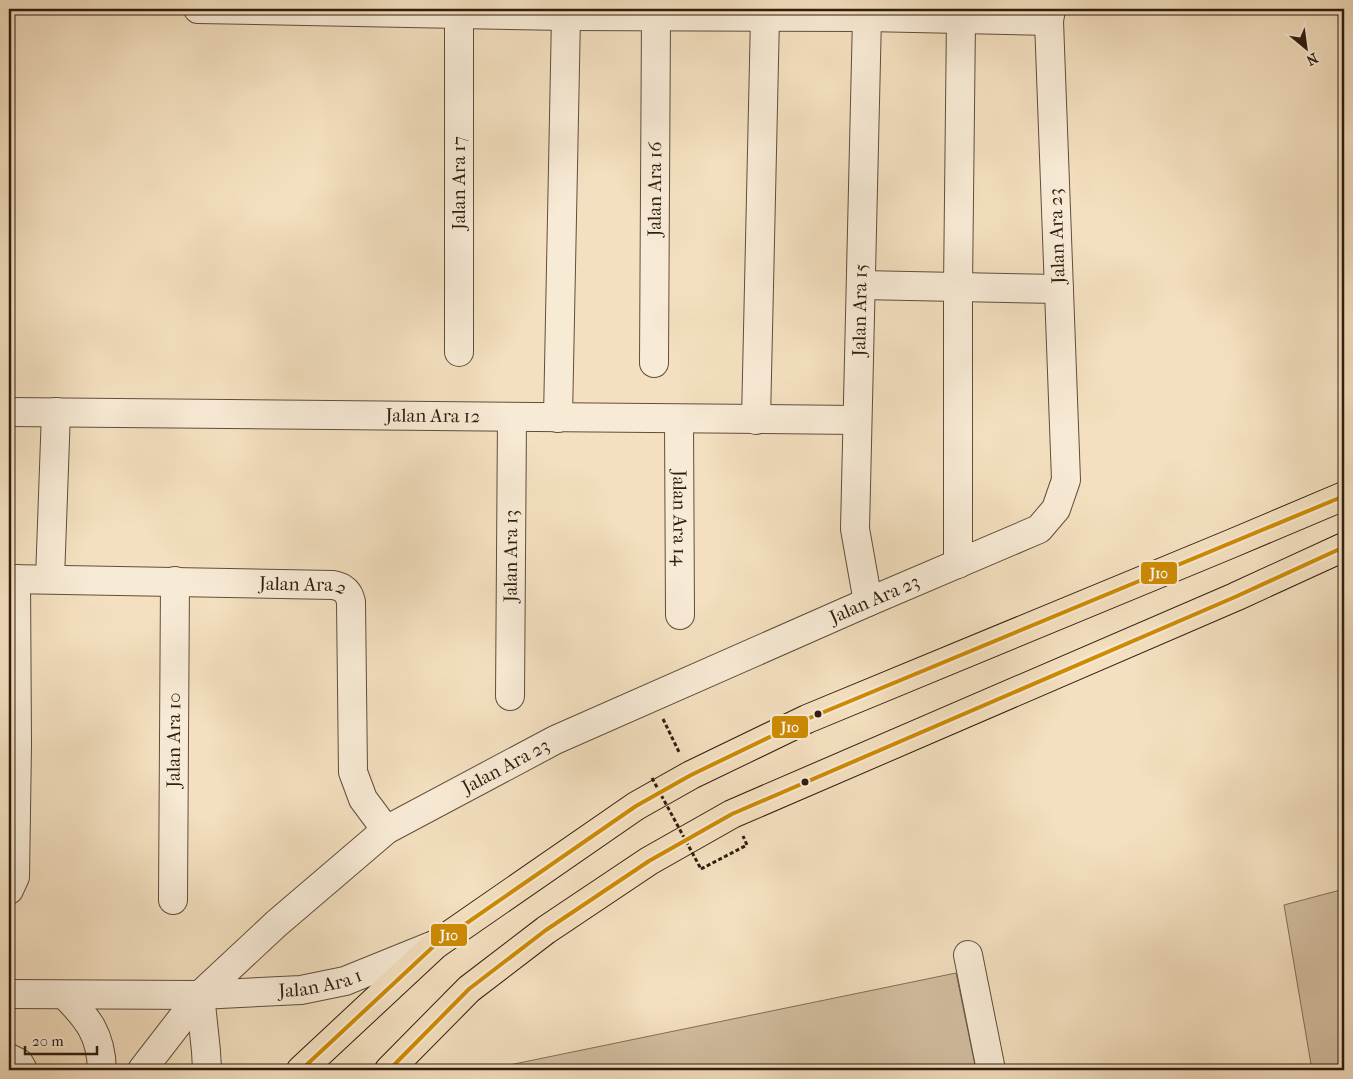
<svg xmlns="http://www.w3.org/2000/svg" width="1353" height="1079" font-family="'IM FELL French Canon',serif">
<style>
.green{fill:#d3bfa2;stroke:#816e58}
.lines{fill:none;stroke-linecap:round;stroke-linejoin:round}
.minor-casing{stroke:#604e3b;stroke-width:30}
.highway-casing{stroke:#2f1d0f;stroke-width:30}
.path{stroke:#2f1d0f;stroke-width:3;stroke-dasharray:4 2.5;stroke-linecap:butt}
.minor{stroke:#f8ebd6;stroke-width:28}
.highway{stroke:#f4e0c0;stroke-width:28}
.path-bridge{stroke:#2f1d0f;stroke-width:3;stroke-dasharray:4 2.5;stroke-linecap:butt}
.bus-1-casing{stroke:#f8ebd6;stroke-width:8}
.bus-1{stroke:#cf8b03;stroke-width:4}
.bus-dot{fill:#2f1d0f;stroke:#f8ebd6;stroke-width:2}
.labels{text-anchor:middle;dominant-baseline:central;stroke-width:4.5;stroke-linejoin:round;paint-order:stroke}
.street-label{font-size:19px;fill:#2f1d0f;stroke:#f8ebd6}
.line-badge{stroke:#f8ebd6;stroke-width:2}
.badge-label{font-size:14px;text-anchor:middle;font-weight:bold;fill:#fff}
</style>
<rect width="100%" height="100%" fill="#f4e0c0"/>
<filter id="stains"><feTurbulence type="fractalNoise" baseFrequency=".004" numOctaves="4"/><feColorMatrix values="0 0 0 0 .2 0 0 0 0 .09 0 0 0 0 .02 0 0 0 .5 -.17"/></filter>
<radialGradient id="worn" r=".72"><stop offset=".6" stop-color="#630" stop-opacity="0"/><stop offset="1" stop-color="#630" stop-opacity=".3"/></radialGradient>
<g class="green">
<path d="M1344,889V1070H1312L1284,905Z"/>
<path d="M956,973L976,1070H485Z"/>
</g>
<g class="lines">
<g class="minor-casing">
<g id="minor">
<path d="M198,9L566,16L867,17L1049,21"/>
<path d="M459,14V352"/>
<path d="M867,17L855,529L868,602"/>
<path d="M861,285L1059,289"/>
<path id="s1" d="M654,363L656,16"/>
<path id="s2" d="M9,412L857,420"/>
<path d="M558,418L566,16"/>
<path id="s3" d="M679,419L680,615"/>
<path d="M756,420L765,17"/>
<path d="M958,564V287L961,19"/>
<path id="s4" d="M9,579L333,585C344,587 349,592 351,602L353,772L363,799L386,830"/>
<path d="M50,579L56,412"/>
<path id="s5" d="M510,696L512,417"/>
<path d="M9,890L15,877L17,745L16,579"/>
<path id="s6" d="M173,900L175,581"/>
<path d="M968,955L991,1070"/>
<path id="s7" d="M9,994L200,995L301,990L345,981L434,945"/>
<path d="M65,995C88,1019 101,1034 102,1070"/>
<path d="M200,995L206,1051L207,1070"/>
<path d="M9,1058L19,1063L23,1070"/>
<path id="s8" d="M142,1070L200,995L276,924L386,830L555,740L868,602L1039,529L1056,509L1066,480L1049,21L1051,9"/>
</g>
</g>
<g class="highway-casing">
<g id="highway">
<path d="M301,1070L435,945L636,806L691,775L807,719L1228,545L1344,496"/>
<path d="M389,1070L469,989L546,930L649,861L732,814L1235,597L1344,547"/>
</g>
</g>
<g class="path">
<path d="M663,719L680,754"/>
<path d="M701,869L747,845L743,836"/>
</g>
<use href="#minor" class="minor"/>
<use href="#highway" class="highway"/>
<path class="path-bridge" d="M652,778L701,869"/>
<g class="bus-1-casing">
<g id="bus-1">
<path d="M301,1070L435,945L636,806L691,775L807,719L1344,496"/>
<path d="M389,1070L469,989L546,930L649,861L732,814L1235,597L1344,547"/>
</g>
</g>
<use href="#bus-1" class="bus-1"/>
</g>
<g class="bus-dot">
<circle cx="818" cy="714" r="4.5"/>
<circle cx="805" cy="782" r="4.5"/>
</g>
<g class="labels">
<g class="street-label">
<text transform="translate(459 183) rotate(-90)">Jalan Ara 17</text>
<text stroke="none"><textPath href="#s1" startOffset="174">Jalan Ara 16</textPath></text>
<text transform="translate(1057 236) rotate(-92)">Jalan Ara 23</text>
<text transform="translate(860 310) rotate(-89)">Jalan Ara 15</text>
<text stroke="none"><textPath href="#s2" startOffset="424">Jalan Ara 12</textPath></text>
<text stroke="none"><textPath href="#s3" startOffset="99">Jalan Ara 14</textPath></text>
<text stroke="none"><textPath href="#s5" startOffset="140">Jalan Ara 13</textPath></text>
<text stroke="none"><textPath href="#s4" startOffset="294">Jalan Ara 2</textPath></text>
<text stroke="none"><textPath href="#s8" startOffset="884">Jalan Ara 23</textPath></text>
<text stroke="none"><textPath href="#s6" startOffset="160">Jalan Ara 10</textPath></text>
<text stroke="none"><textPath href="#s8" startOffset="479">Jalan Ara 23</textPath></text>
<text stroke="none"><textPath href="#s7" startOffset="312">Jalan Ara 1</textPath></text>
</g>
</g>
<g class="line-badge">
<rect x="1140" y="561" width="38" height="24" rx="5" fill="#cf8b03"/>
<rect x="771" y="715" width="38" height="24" rx="5" fill="#cf8b03"/>
<rect x="430" y="923" width="38" height="24" rx="5" fill="#cf8b03"/>
</g>
<g class="badge-label">
<text x="1159" y="578">J10</text>
<text x="790" y="732">J10</text>
<text x="449" y="940">J10</text>
</g>
<rect width="1353" height="1079" fill="none" stroke="#f4e0c0" stroke-width="30"/>
<rect x="10" y="10" width="1333" height="1059" fill="none" stroke="#2f1d0f" stroke-width="2.5"/>
<rect x="15" y="15" width="1323" height="1049" fill="none" stroke="#2f1d0f"/>
<g transform="translate(1306 48) rotate(151)" stroke="#f8ebd6" stroke-width="4" paint-order="stroke">
<path d="M0-4L9 19L0 12L-9 19Z" fill="#2f1d0f"/>
<text y="-8" font-size="14" font-weight="bold" text-anchor="middle" fill="#2f1d0f">N</text>
</g>
<path d="M25 1046v8h72v-8" fill="none" stroke="#2f1d0f" stroke-width="2.5"/>
<text x="32" y="1046" font-size="15" fill="#2f1d0f" stroke="#f8ebd6" stroke-width="4" paint-order="stroke">20 m</text>
<rect width="100%" height="100%" filter="url(#stains)"/>
<rect width="100%" height="100%" fill="url(#worn)"/>
</svg>
